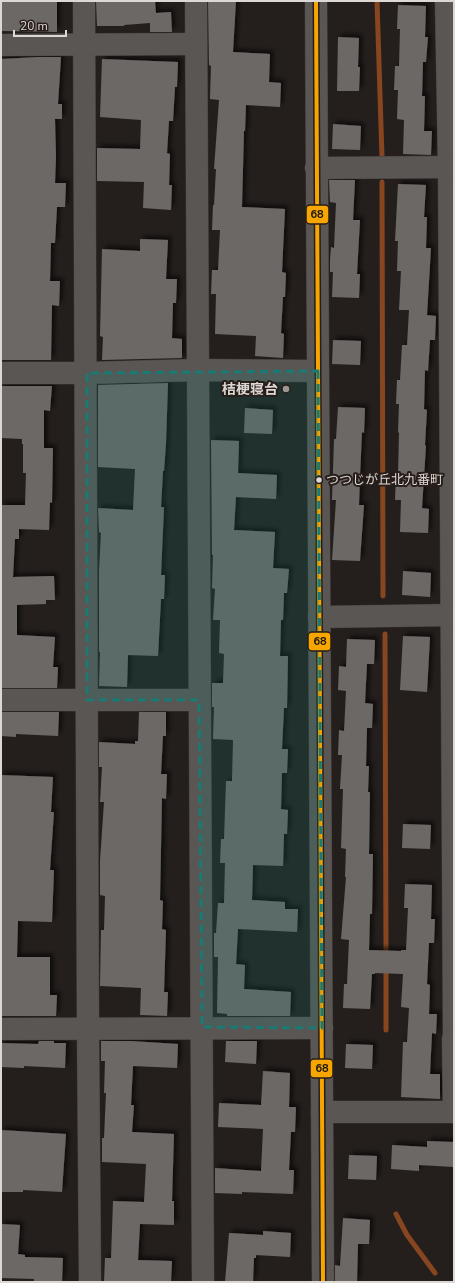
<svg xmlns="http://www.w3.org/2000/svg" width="455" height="1283" font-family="'Nunito Sans','Noto Sans JP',sans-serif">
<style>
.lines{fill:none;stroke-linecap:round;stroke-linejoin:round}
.stream{stroke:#874620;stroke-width:5}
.building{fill:#6c6866;filter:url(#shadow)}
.minor-casing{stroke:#3f3a38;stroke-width:23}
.minor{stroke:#5a5654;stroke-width:22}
.bus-1-casing{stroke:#271e1a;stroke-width:7}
.bus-1{stroke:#f7a600;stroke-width:4}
.marked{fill:#197b73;fill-opacity:0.2;stroke:#197b73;stroke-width:3;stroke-dasharray:8 5;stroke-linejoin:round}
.poi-dot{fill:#9d9795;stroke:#271e1a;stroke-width:1.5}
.bus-dot{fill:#ded8d5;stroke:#271e1a;stroke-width:1.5}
.labels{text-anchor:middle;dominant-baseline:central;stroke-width:4;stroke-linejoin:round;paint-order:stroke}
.bus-label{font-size:13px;fill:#ded8d5;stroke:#271e1a;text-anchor:start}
.poi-label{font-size:14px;font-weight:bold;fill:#ded8d5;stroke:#271e1a;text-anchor:end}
.line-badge{stroke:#271e1a;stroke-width:1.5}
.pale-badge-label{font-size:11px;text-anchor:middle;font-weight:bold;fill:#111}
</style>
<defs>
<filter id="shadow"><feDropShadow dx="3.5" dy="-3.5" stdDeviation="2" flood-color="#0009"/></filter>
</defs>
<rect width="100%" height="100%" fill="#241f1d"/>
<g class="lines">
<g class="stream">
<path d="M377,1L382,157"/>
<path d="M382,182L383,596"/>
<path d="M385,634L386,957"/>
<path d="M386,967V1030"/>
<path d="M396,1214L407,1235L435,1273"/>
</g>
</g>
<g class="building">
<path d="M1,1H57V32L1,31Z"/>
<path d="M96,1H155L156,13L171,12L172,32H150V23L124,25V26H97Z"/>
<path d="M208,1H236L233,52L270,54L269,82L281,83L280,107L246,105L245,131H244L242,207L285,209L282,272L286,273L285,297H283L281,333L284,334L283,358L255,356L256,336L215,334L216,294H211L212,270H218L220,230H212L213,205H214L216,169H214L219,100L210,99L211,66L209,65Z"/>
<path d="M398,5L426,6L425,37H428L426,62H423L422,96H425L424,131H432L431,155L403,154L404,120L397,119L398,90H394L395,66H399L400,29H397Z"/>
<path d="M338,37L359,38L358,67H360L359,91H337Z"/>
<path d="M38,57H61L58,104H62V119H55L56,157L55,183H66L65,207H57L55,243H51L50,281H60L59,306L52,305L51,360H1V59Z"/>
<path d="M102,59L178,62L177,87H175L173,121H169L167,153L170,154L169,185H172L171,210L143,208L144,182L97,181V148L140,149L141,120L100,117Z"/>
<path d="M333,124L361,126L360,150L332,149Z"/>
<path d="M329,180H355L353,220H360L357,274H360L359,298L332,297L333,272H330V261L331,247L334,248L336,203L330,202Z"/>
<path d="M398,184L426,185L424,217H427L426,248H431L427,315L436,316L435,340H430L428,371L425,370L424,409L427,410L425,445L426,446L422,508L429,509L428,533L400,532L401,500H395L396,475H398L399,433L398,432L399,404H396L397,380H400L402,345H407L409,310H399L401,271H397L398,241H395Z"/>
<path d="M140,239L168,240L166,279H177L176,303H173L172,338L182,339V358L102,360L103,337L100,336L102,249L140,251Z"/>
<path d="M333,340L361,341L360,365L332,364Z"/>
<path d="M168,383L166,443L164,471H163L161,507H164L161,575H165L164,599H161L158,656L128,655L127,687L99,686L100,652H99V571L101,533L99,532L98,508L133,510L135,469L98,467V385Z"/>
<path d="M1,386H52L50,411L44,410V448H53L52,503L50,502L49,530L19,529V539H15L13,577L54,576L55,600H46V604L17,605V635L55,637L53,667H58L57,688H1V505H25L26,473H23V444H22V439L1,438Z"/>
<path d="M338,407L365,408L364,433L362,432L360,477L359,505H364L360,561L332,560L336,500H332L334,439H336Z"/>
<path d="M245,408L273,410L272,434L244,433Z"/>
<path d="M211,440L239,441L238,473L277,475L276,499L236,497L234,530L275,532L273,568L289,569L287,593H284L283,620H281L280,656H288L287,708H284L282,749H288L287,773H282L281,809L288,810L287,834H284L283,866L253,865L252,900L285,902V909H298L297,932L238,929L236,964L245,965L244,989L291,992L290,1016H227V1014L217,1013L218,957H214V933H216L218,903H224L225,863H220L221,839H224L226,781H232L233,740L213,739L214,707H212V683H223L224,654L219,653L220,620H213L215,589L212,588L213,555H212Z"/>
<path d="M403,571L431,573L430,597L402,595Z"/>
<path d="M403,636L430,637L427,692L400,690Z"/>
<path d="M347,639L375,640L374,664H367L365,703L373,704L372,728H367L366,766H369L368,792H370L369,854H373L372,914H370L369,950L401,951V950H406L408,908H404L405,884L432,885L431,919H435L434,943H429L427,984L430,985L429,1014H437L436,1034L432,1033L430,1074H440V1099L401,1097L403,1042H407L409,1008L401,1007L403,974L375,973V974H372L370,1009L343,1008L344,984H347L349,940L341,939L346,877H345L346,849L341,848L343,789H340L342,755H338L339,730L344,731L346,691L338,690L339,666L346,667Z"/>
<path d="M1,712H59L58,736L16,734V737L1,736Z"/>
<path d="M139,712H166V736H163L161,774H167L166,799L162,798L160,900L163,901L162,929L166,930L164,992H168L167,1016L140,1015L141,988L100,986L101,930H104L105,896L100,895V861L104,802H100L102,767H99V742L135,744V741H138Z"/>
<path d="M1,775L53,777L51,812H54L50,870H54L52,922L18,921L17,957H50V995H57L56,1016H1Z"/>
<path d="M403,824L431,825L430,849L402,848Z"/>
<path d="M39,1041H54V1043H66L65,1068L24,1066V1068L1,1067V1043L38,1044Z"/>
<path d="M101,1041H131L178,1044L177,1068L133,1066L131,1105H134L132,1132L174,1134L172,1201H174V1225L140,1224L138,1260L172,1261L171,1282H104L105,1258H111L113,1201L144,1202L146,1164L102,1162V1138H104L106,1093H104L105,1061H101Z"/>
<path d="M226,1041H257L256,1064L225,1062Z"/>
<path d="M346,1044L373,1045L372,1069L345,1068Z"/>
<path d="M263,1071L290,1073L289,1107H296L295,1132H291L289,1170H294L293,1194L242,1192V1194L215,1193V1168L261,1171L263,1129L218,1127L219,1103L261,1105Z"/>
<path d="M1,1130L66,1134L62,1192L23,1190V1192H1Z"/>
<path d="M427,1141L454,1142V1167L419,1165V1171L391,1169L392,1145L427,1147Z"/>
<path d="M349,1155L377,1156L376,1180L348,1179Z"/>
<path d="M343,1218L370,1220L369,1244H358L357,1282H335V1265L340,1266Z"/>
<path d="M1,1224L20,1225L18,1254L25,1255V1257L63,1258L62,1282L34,1281V1279L1,1278Z"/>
<path d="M263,1231L291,1233L290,1257L256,1255V1258H254L253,1282H225L229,1233L263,1235Z"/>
</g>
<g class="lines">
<g class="minor-casing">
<g id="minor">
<path d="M84,1L88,1029L90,1282"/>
<path d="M196,1L203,1282"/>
<path d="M316,1L323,1282"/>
<path d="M446,1L449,167L454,1039"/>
<path d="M1,45L196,44"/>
<path d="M316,168L454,167"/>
<path d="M1,373H87L199,370L318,371"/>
<path d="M319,617L454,615"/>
<path d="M1,700H199"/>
<path d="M1,1029L322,1028"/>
<path d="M322,1112H454L453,1039"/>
</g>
</g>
<use href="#minor" class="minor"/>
<g class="bus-1-casing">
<path id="bus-1" d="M316,1L323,1282"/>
</g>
<use href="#bus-1" class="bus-1"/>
</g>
<path class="marked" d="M318,371L322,1028L202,1027L199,700H87V373Z"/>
<circle class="poi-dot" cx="286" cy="389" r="4"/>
<circle class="bus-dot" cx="319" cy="480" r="3.5"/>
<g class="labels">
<g class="bus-label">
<text x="326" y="480">つつじが丘北九番町</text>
</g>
<g class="poi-label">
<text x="278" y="389">桔梗寝台</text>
</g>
</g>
<g class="line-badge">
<rect x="306" y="205" width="23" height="19" rx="4" fill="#f7a600"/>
<rect x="308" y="632" width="23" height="19" rx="4" fill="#f7a600"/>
<rect x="310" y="1059" width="23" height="19" rx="4" fill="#f7a600"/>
</g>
<g class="pale-badge-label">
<text x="317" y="218">68</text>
<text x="320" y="645">68</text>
<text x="322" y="1072">68</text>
</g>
<rect width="455" height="1283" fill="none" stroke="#ded8d5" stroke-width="4"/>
<path d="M14 30v6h52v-6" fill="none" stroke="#ded8d5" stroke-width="2"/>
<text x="20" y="30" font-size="12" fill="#ded8d5" stroke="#271e1a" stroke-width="3" paint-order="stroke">20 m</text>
</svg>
